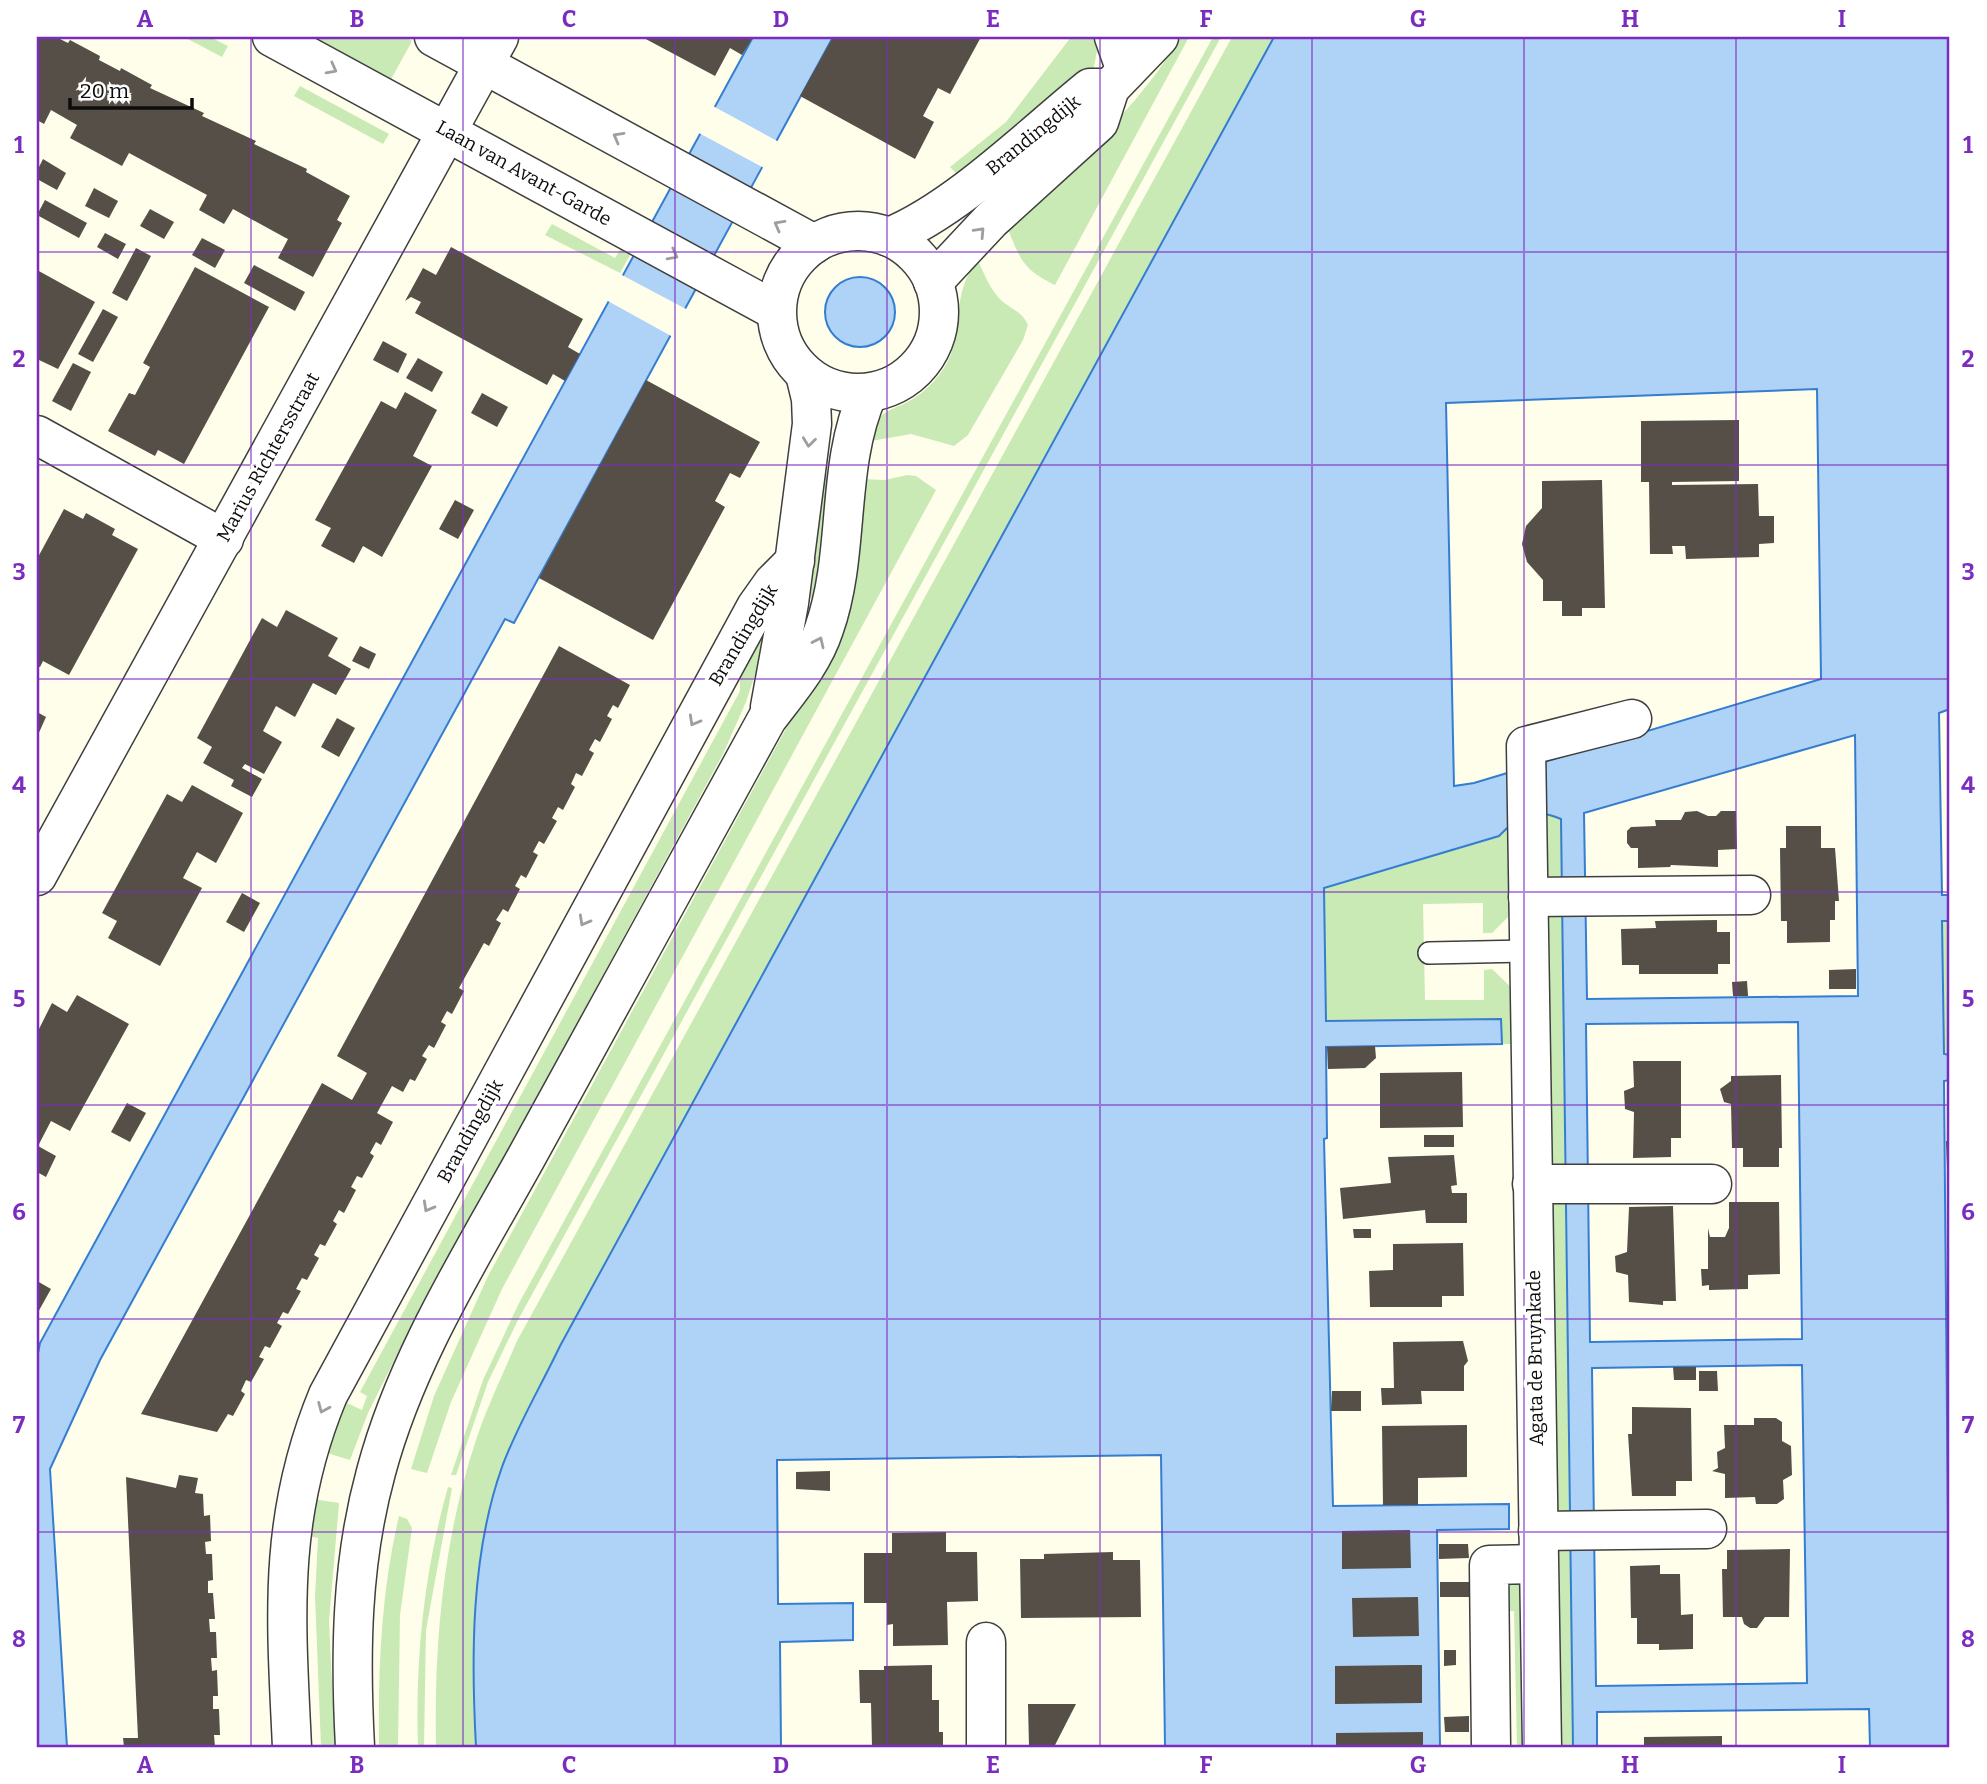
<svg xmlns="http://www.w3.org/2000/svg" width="1987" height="1784" font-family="Bitter,serif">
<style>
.green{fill:#c9eab4}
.water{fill:#afd2f7;stroke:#347dd0;stroke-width:2;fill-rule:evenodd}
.pier{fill:#fffeeb}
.building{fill:#554f48}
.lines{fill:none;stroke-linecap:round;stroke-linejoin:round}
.service-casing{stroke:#3f3f3f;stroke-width:24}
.minor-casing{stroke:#3f3f3f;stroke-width:41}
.tertiary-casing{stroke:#3f3f3f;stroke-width:41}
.service{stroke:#fff;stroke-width:21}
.minor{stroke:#fff;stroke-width:38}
.tertiary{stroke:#fff;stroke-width:38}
.oneway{stroke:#9e9e9e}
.grid{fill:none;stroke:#7b2cbf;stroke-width:2;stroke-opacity:0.55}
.labels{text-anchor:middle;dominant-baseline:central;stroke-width:7;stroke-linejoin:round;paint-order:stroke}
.street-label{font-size:19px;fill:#0c0c0c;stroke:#fff}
.neatline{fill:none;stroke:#7b2cbf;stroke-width:2.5}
.grid-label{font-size:23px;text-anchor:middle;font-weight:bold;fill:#7b2cbf}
</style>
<rect width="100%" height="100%" fill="#fffeeb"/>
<g class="green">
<path d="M184,37H210L228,46L222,57Z"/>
<path d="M304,37H405L412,41L389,83Z"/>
<path d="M1071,37H1094L1097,51L1093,71L961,178L950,167L1006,122Z"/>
<path d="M1180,37H1189L1055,285C1024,270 1020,260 1008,229C1066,170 1139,109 1180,37Z"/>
<path d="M1213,37H1221L518,1320L488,1382L456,1475H451L483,1380L518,1305Z"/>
<path d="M1232,37H1274L560,1346L502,1467L478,1587L473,1703L476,1747H436C434,1643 443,1540 476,1440C487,1407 503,1374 517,1341Z"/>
<path d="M300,86L389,134L383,144L294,96Z"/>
<path d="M552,224L615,258L624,243L632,252L620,273L545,235Z"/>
<path d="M978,261C985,275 990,290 1002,301C1013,310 1022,312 1028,325L1023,340L968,435L954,446L911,434L871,441C877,407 888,414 913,399C926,391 936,380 944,368C966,335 949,292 978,261Z"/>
<path d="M820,472L838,476L820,599L801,596Z"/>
<path d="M907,475L916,476L936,490L502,1289L451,1402L427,1473L411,1469L434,1396L488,1276L825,657L861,479L885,480Z"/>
<path d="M753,637L766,641L746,702L723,754L402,1345L368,1413L350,1460L327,1453L345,1402L362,1410L367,1396L360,1392L740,691V680L733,675Z"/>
<path d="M1545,812L1561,819L1562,884L1543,880Z"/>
<path d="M1515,819L1520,905L1492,933H1483V903L1423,904L1425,1000H1484V970L1492,969L1521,997L1523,1044H1502L1500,1019L1326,1021L1324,887L1499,836Z"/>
<path d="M1562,906L1565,1173L1547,1169L1543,911Z"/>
<path d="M1942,921H1950V1055H1944Z"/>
<path d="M1565,1195L1570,1517L1552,1513L1548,1200Z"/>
<path d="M448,1487L452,1488L426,1630L424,1747H418C415,1660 424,1571 448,1487Z"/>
<path d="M313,1499L339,1503L329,1621L335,1747H321L315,1596L318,1538L307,1536Z"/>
<path d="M399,1516L407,1519L412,1528L400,1615L398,1747H379C378,1669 381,1592 399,1516Z"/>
<path d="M1570,1539L1573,1747H1555L1552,1544Z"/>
<path d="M1522,1577L1533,1747H1517L1514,1611H1504L1507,1580Z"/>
</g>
<g class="water">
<path d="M753,37H833L514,623L505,619L100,1360L50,1469L67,1747H37V1358L40,1343Z"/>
<path d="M1274,37H1950V709L1939,713L1942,895H1950V921H1942L1944,1054L1950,1055V1080L1944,1081L1950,1747H1870L1869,1709L1597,1712V1747H1573L1561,819C1534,807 1518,816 1499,836L1324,888L1326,1021L1501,1019L1502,1044L1326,1047L1327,1138L1324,1139L1333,1506L1509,1504V1529L1437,1530L1440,1747H1165L1161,1455L777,1460L778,1604L853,1603V1640L780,1642L781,1747H476C471,1656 471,1554 502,1467C517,1426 541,1386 560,1346ZM1817,389L1821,679L1474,783L1454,786L1446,403ZM1855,735L1858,996L1587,999L1584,813ZM1798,1022L1802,1339L1590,1342L1586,1024ZM1802,1365L1807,1683L1596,1686L1592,1368Z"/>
<circle cx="860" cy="312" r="35"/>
</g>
<g class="pier">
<path d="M711,105L779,142L764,168L697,132Z"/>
<path d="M620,274L688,310L673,337L606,300Z"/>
</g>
<g class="building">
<path d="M37,37H56L68,43L70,40L100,56L99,60L120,71L121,68L152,85L150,88L204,113L202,116L256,141L254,144L307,169L306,172L350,196L337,220L342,223L313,277L278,258L288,239L284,237L233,209L224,224L199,210L207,195L129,153L122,166L70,138L77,125L51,110L44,124L37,120Z"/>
<path d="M642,37H753L742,55L730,48L715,76Z"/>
<path d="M833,37H981L950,94L938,88L923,116L934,122L915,159L800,96Z"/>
<path d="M43,159L66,173L57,190L37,179V171Z"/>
<path d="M94,188L118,201L109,218L85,206Z"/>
<path d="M45,200L87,223L79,238L37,215Z"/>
<path d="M150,209L174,222L164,239L140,226Z"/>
<path d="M105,233L126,244L118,259L97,247Z"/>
<path d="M202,238L225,250L215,268L192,255Z"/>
<path d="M451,247L583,319L568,347L580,354L565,381L553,374L547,385L415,313L421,302L411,297L405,301L423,268L436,275Z"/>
<path d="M136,248L151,256L127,301L112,293Z"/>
<path d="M254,265L305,292L295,311L244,283Z"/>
<path d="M195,267L269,307L184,464L158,450L155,456L108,431L129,393L135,395L150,367L143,363Z"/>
<path d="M37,270L95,302L58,369L37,359Z"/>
<path d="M103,309L118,317L93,362L78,354Z"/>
<path d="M383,341L407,354L398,373L373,360Z"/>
<path d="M418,358L443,372L432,392L406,378Z"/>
<path d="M73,363L91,372L71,411L52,401Z"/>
<path d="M646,380L760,442L740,478L730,473L715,501L725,507L653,640L539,578Z"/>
<path d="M405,392L437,410L413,456L432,466L382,557L363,546L354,563L321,546L331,528L315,520L381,401L396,409Z"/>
<path d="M482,393L508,407L497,427L471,413Z"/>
<path d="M1739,420V481L1672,482V485L1758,484L1759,516H1774V543L1759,544V557L1686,559L1685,546H1672L1673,554H1650L1649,482H1641V421Z"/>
<path d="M1602,480L1605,608H1582V616H1562V601H1543V580L1527,562L1522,544L1526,526L1542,508V481Z"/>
<path d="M455,500L474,510L458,539L439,529Z"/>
<path d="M64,509L83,519L86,513L115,529L112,535L138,549L69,675L43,661L40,667L37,666V559Z"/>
<path d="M286,610L338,638L328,656L351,669L336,695L313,683L295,717L276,706L263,731L282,742L264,774L245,764L242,768L262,779L252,797L231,786L234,780L203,763L212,747L197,738L262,618L277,627Z"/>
<path d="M360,646L376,654L369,669L352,661Z"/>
<path d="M559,646L630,685L618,708L613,705L607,716L612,719L600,742L595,739L589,750L594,753L582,776L576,773L571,784L575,787L563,810L558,807L552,818L557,821L544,844L539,841L533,852L538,855L526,878L521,875L515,886L520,889L508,912L503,909L496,920L501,923L489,946L484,943L459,988L464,991L452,1014L447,1011L441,1022L446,1025L434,1048L429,1045L422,1056L427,1059L415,1081L410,1079L403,1092L392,1086L377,1113L393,1122L381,1145L376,1142L370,1153L374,1156L362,1178L357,1176L351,1187L356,1190L344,1213L339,1210L333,1221L337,1224L325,1246L320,1244L314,1255L319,1258L307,1280L302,1278L296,1289L301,1291L288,1314L283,1312L277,1323L282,1326L270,1348L265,1346L259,1357L264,1359L251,1382L246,1380L241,1391L245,1394L233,1416L228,1414L217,1432L141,1414L322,1083L352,1100L367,1073L337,1056Z"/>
<path d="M37,712L46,717L37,737Z"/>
<path d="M337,718L355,728L339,757L321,747Z"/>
<path d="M192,785L243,813L216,863L197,852L183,878L202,888L160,966L108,938L117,921L102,913L167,794L182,802Z"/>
<path d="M1697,811L1708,816H1716L1721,811H1736L1737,849L1718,850V867L1671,865L1670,867L1638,868V848H1631L1627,843V831L1631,827L1656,826L1655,820H1681L1685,812Z"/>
<path d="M1786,826H1821V848H1835L1839,901H1835V920H1830V942L1787,943V921H1781L1780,848H1786Z"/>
<path d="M242,893L260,903L244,932L226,922Z"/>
<path d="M1717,920V932H1730V964H1718V974H1639V965H1622L1621,929L1656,928L1655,921Z"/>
<path d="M1856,969V989H1829V970Z"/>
<path d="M1747,981L1748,996H1733L1732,982Z"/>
<path d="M77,995L129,1024L71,1129L70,1131L51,1121L38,1146L56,1156L46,1177L37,1172V1033L52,1003L67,1012Z"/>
<path d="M1375,1046L1376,1058L1365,1068L1328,1069L1327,1047Z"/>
<path d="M1633,1061H1681V1138H1671V1157L1633,1158L1634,1112L1625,1109L1624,1091L1634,1087Z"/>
<path d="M1462,1072L1463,1127L1380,1128V1073Z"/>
<path d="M1781,1075L1782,1148H1779V1167H1743V1148H1732L1731,1104L1724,1102L1720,1089L1731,1081V1076Z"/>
<path d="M127,1103L146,1113L130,1142L111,1132Z"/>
<rect x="1424" y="1135" width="30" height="12"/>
<path d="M1946,1141H1950V1167H1947Z"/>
<path d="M1454,1155L1457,1185L1451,1186L1452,1193H1467V1223H1426L1425,1210L1343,1219L1340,1188L1391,1183L1388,1157Z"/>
<path d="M1729,1202H1779L1780,1274L1748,1275V1289L1709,1290V1285L1702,1286L1701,1269H1708V1228L1710,1237H1725L1729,1228Z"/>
<path d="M1673,1206L1676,1301H1663V1305L1629,1302L1628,1275L1616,1272L1615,1256L1627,1252L1629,1207Z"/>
<path d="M1353,1229H1371V1238H1354Z"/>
<path d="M1463,1243L1464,1296H1442V1307H1370L1369,1271L1393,1270V1244Z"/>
<path d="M37,1281L51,1289L37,1314Z"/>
<path d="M1463,1341L1468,1361L1464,1366V1391H1421L1422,1404L1382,1405L1381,1388H1394L1393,1342Z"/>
<path d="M1673,1367H1696V1380H1674Z"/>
<path d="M1699,1371H1717L1718,1391H1699Z"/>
<path d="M1332,1391H1361V1411H1331Z"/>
<path d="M1632,1407L1691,1408L1692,1481H1676V1496H1632L1628,1434H1632Z"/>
<path d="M1754,1418H1776L1782,1422V1441L1791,1446L1792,1475L1783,1480L1784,1499L1777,1504H1756L1755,1497L1725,1498V1474L1712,1471L1718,1468L1717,1452L1725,1448L1724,1425H1754Z"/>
<path d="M1467,1425V1477L1418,1478V1505H1383L1382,1426Z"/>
<path d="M830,1471V1491L796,1489V1472Z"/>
<path d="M179,1475L198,1478L195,1493L203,1494L204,1516L210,1515L211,1541L205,1542L206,1554H212L213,1580L208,1581V1593H213L215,1619H209L210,1632H216L217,1658H211L212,1671L217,1670L218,1696H213V1709H219L220,1735H214L215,1747H124L123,1738H138L126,1477L176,1488Z"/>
<path d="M1410,1530L1411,1568L1342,1569V1531Z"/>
<path d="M946,1532V1552H977L978,1601L947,1602L948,1645L893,1646V1624L887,1625V1603H864V1553H892V1533Z"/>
<path d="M1439,1544H1468L1469,1558L1439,1559Z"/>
<path d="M1790,1549L1789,1617H1765L1757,1628H1750L1744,1624L1742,1617H1723L1722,1569H1727V1550Z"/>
<path d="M1113,1552V1560H1140L1141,1617L1021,1618L1020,1559H1044V1554Z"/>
<path d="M1660,1565V1574H1680L1681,1615L1693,1614V1649L1659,1650V1644H1637V1618H1631L1630,1566Z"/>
<path d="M1440,1582H1469L1470,1597H1440Z"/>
<path d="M1418,1597L1419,1636L1353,1637L1352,1598Z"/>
<path d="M1444,1650H1456V1665L1444,1666Z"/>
<path d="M932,1665V1700H939V1732H943V1747H872L871,1703H860L859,1670H884V1666Z"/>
<path d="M1410,1665H1422V1703L1335,1704V1666Z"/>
<path d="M1028,1704H1076L1054,1747H1029Z"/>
<path d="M1469,1716V1732H1445L1444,1717Z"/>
<path d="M1423,1732V1747H1336V1733Z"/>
<path d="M1722,1736V1747H1644V1737Z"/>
</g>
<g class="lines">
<g class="service-casing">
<path id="service" d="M1429,953L1530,951"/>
</g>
<g class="minor-casing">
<g id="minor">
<path d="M1114,37L1126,71"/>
<path d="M37,435L224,539"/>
<path d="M37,876L499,37"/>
<path d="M1528,897L1751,895"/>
<path d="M1532,1184H1712"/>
<path d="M1538,1531L1707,1529"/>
<path d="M986,1642V1747"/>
<path d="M292,1747C286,1619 277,1518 328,1395L756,607L773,583L795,561"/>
<path d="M1491,1747L1489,1565L1538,1564"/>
<path d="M1542,1747L1526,746L1632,719"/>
</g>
</g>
<g class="tertiary-casing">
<g id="tertiary">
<path d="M272,37L776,311"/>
<path d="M434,37L814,244"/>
<circle cx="858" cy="312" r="81"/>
<path d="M889,237C956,210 1032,135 1090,88H1110"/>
<path d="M933,282L991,220L1099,122L1110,88L1159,37"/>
<path d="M770,707L789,603L812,424L811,399L805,374"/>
<path d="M355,1747C350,1654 351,1563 376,1472C406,1359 471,1257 527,1156C607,1010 687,865 767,719C788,691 813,663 824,629C851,553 835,467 868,393"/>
</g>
</g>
<use href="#service" class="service"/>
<use href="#minor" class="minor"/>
<use href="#tertiary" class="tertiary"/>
</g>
<defs><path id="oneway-chevron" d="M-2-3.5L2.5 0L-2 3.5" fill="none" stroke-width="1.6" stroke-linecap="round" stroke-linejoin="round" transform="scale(1.75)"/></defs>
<g class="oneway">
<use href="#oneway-chevron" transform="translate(332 69) rotate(28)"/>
<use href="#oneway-chevron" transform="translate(618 137) rotate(-151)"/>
<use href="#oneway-chevron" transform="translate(779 225) rotate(-151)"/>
<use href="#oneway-chevron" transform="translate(980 232) rotate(-47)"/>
<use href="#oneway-chevron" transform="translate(673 255) rotate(28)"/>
<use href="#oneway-chevron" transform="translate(809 442) rotate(97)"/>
<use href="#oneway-chevron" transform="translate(819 642) rotate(-65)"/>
<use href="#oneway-chevron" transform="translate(694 721) rotate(119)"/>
<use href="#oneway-chevron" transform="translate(584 921) rotate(119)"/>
<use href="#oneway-chevron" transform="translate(428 1207) rotate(119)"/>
<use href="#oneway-chevron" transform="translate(323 1408) rotate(113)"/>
</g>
<path class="grid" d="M251,37V1747M463,37V1747M675,37V1747M887,37V1747M1100,37V1747M1312,37V1747M1524,37V1747M1736,37V1747M37,252H1950M37,465H1950M37,679H1950M37,892H1950M37,1105H1950M37,1319H1950M37,1532H1950"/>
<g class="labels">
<g class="street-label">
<text transform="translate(1033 135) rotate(-39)">Brandingdijk</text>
<text transform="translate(524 173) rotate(29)">Laan van Avant-Garde</text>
<text transform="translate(268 457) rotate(-61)">Marius Richtersstraat</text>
<text transform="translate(743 635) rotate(-59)">Brandingdijk</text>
<text transform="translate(470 1131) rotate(-61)">Brandingdijk</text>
<text transform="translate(1535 1358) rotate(-91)">Agata de Bruynkade</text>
</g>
</g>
<rect width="1987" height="1784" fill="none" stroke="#ffffff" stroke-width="77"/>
<path d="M70 98v10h122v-10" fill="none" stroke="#0c0c0c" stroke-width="3.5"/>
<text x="80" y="98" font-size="21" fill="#0c0c0c" stroke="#ffffff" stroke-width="5" paint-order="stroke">20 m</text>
<rect x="38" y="38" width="1910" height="1708" class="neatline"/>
<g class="grid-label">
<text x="145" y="27">A</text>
<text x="357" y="27">B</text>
<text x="569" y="27">C</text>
<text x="781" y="27">D</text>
<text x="993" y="27">E</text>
<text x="1206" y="27">F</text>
<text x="1418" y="27">G</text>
<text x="1630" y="27">H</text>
<text x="1842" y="27">I</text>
<text x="19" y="153">1</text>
<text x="1968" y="153">1</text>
<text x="19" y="367">2</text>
<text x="1968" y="367">2</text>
<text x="19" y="580">3</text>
<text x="1968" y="580">3</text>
<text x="19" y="793">4</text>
<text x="1968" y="793">4</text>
<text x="19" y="1007">5</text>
<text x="1968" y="1007">5</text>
<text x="19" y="1220">6</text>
<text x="1968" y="1220">6</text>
<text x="19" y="1433">7</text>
<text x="1968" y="1433">7</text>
<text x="19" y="1647">8</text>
<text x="1968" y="1647">8</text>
<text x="145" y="1773">A</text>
<text x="357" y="1773">B</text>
<text x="569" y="1773">C</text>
<text x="781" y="1773">D</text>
<text x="993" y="1773">E</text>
<text x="1206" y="1773">F</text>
<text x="1418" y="1773">G</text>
<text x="1630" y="1773">H</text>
<text x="1842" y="1773">I</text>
</g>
</svg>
